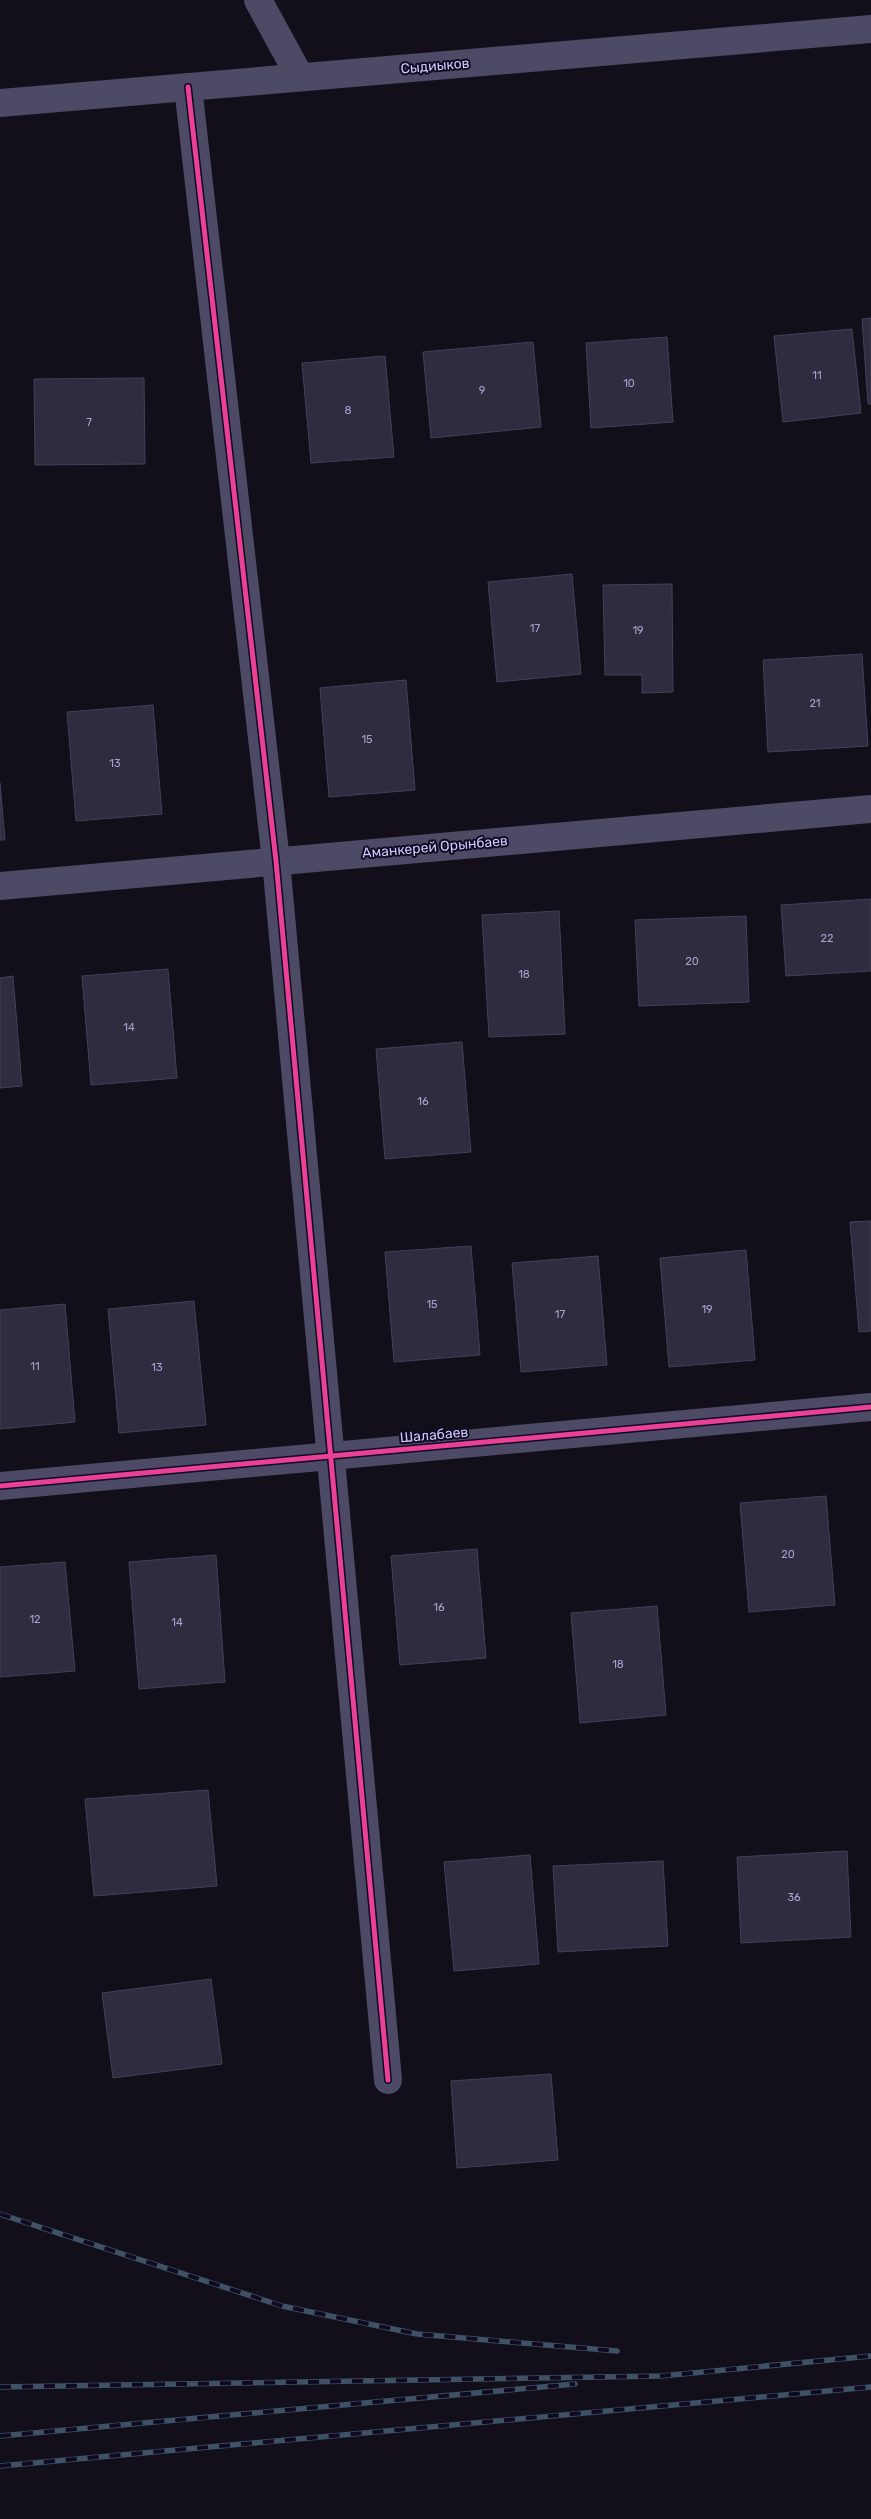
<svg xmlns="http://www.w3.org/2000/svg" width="871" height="2519" font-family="Rubik,sans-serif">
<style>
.building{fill:#302b3e;stroke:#454059}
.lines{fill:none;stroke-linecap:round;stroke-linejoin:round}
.minor{stroke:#4c4a64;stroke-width:28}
.rail-casing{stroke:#3e5165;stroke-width:5.5}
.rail{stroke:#0f0a1f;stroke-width:4;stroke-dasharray:11;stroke-linecap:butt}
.cycleway-casing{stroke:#0f0a1f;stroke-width:8}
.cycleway{stroke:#ea4096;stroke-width:5}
.labels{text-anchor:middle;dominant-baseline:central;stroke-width:4;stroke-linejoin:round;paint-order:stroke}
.number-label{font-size:11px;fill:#a8a1cf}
.street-label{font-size:14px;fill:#d0c8ff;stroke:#0f0a1f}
</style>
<rect width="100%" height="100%" fill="#120f1a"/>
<g class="building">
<path d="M871,318V404H868L862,319Z"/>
<path d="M852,329L861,413L783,422L774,336Z"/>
<path d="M667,337L673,422L591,428L586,343Z"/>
<path d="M533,342L541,427L431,438L423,352Z"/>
<path d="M385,356L394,457L311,463L302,363Z"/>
<path d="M144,378L145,464L35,465L34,379Z"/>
<path d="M572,574L581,674L497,682L488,582Z"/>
<path d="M672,584L673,692L642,693V675H605L603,585Z"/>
<path d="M862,654L868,746L768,752L763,660Z"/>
<path d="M406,680L415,790L329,797L320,688Z"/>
<path d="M153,705L162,814L76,821L67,712Z"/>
<path d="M0,783L5,840H0Z"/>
<path d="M871,899V971L786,976L781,905Z"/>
<path d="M559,911L565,1034L489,1037L482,915Z"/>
<path d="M746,916L749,1002L639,1006L635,920Z"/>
<path d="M168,969L177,1078L91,1085L82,976Z"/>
<path d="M13,976L22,1086L0,1088V978Z"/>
<path d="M462,1042L471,1152L385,1159L376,1049Z"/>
<path d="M871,1221V1331L859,1332L850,1222Z"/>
<path d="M471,1246L480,1355L394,1362L385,1252Z"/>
<path d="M746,1250L755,1360L669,1367L660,1258Z"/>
<path d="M598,1256L607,1365L521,1372L512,1263Z"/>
<path d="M194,1301L206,1425L119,1433L108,1309Z"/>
<path d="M65,1304L75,1422L0,1429V1310Z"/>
<path d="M826,1496L835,1605L749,1612L740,1503Z"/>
<path d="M477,1549L486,1658L400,1665L391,1556Z"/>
<path d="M216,1555L225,1682L139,1689L129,1562Z"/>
<path d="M65,1562L75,1671L0,1677V1567Z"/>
<path d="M657,1606L666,1715L580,1723L571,1613Z"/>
<path d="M208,1790L217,1886L94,1896L85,1799Z"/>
<path d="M847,1851L851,1937L741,1943L737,1857Z"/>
<path d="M530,1855L539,1964L454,1971L444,1862Z"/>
<path d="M663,1861L668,1946L558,1952L553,1866Z"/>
<path d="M211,1979L222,2064L113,2078L102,1993Z"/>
<path d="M551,2074L558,2160L457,2168L451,2081Z"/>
</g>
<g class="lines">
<g class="minor">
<path d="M258,0L300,77"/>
<path d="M188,87L276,861L388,2080"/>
<path d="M0,103L871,29"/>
<path d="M0,886L871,809"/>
<path d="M0,1486L871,1407"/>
</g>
<g class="rail-casing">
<g id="rail">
<path d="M0,2214L282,2306L417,2334L617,2351"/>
<path d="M0,2387L661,2376L871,2356"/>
<path d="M0,2436L575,2384"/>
<path d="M0,2466L871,2387"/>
</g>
</g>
<use href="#rail" class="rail"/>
<g class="cycleway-casing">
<g id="cycleway">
<path d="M188,87L276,861L388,2080"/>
<path d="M0,1486L871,1407"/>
</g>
</g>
<use href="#cycleway" class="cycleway"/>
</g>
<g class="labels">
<g class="number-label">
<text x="817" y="375">11</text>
<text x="629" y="383">10</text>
<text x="482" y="390">9</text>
<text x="348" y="410">8</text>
<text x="89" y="422">7</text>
<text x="535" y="628">17</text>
<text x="638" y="630">19</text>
<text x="815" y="703">21</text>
<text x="367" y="739">15</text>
<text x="115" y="763">13</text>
<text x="827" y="938">22</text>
<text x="692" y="961">20</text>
<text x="524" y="974">18</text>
<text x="129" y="1027">14</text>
<text x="423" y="1101">16</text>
<text x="432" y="1304">15</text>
<text x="707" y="1309">19</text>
<text x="560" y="1314">17</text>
<text x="35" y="1366">11</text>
<text x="157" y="1367">13</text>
<text x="788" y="1554">20</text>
<text x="439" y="1607">16</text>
<text x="35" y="1619">12</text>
<text x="177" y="1622">14</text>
<text x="618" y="1664">18</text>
<text x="794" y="1897">36</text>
</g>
<g class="street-label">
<text transform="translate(435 66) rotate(-5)">Сыдиыков</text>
<text transform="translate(435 847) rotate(-5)">Аманкерей Орынбаев</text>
<text transform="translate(434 1435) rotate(-5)">Шалабаев</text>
</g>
</g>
</svg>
